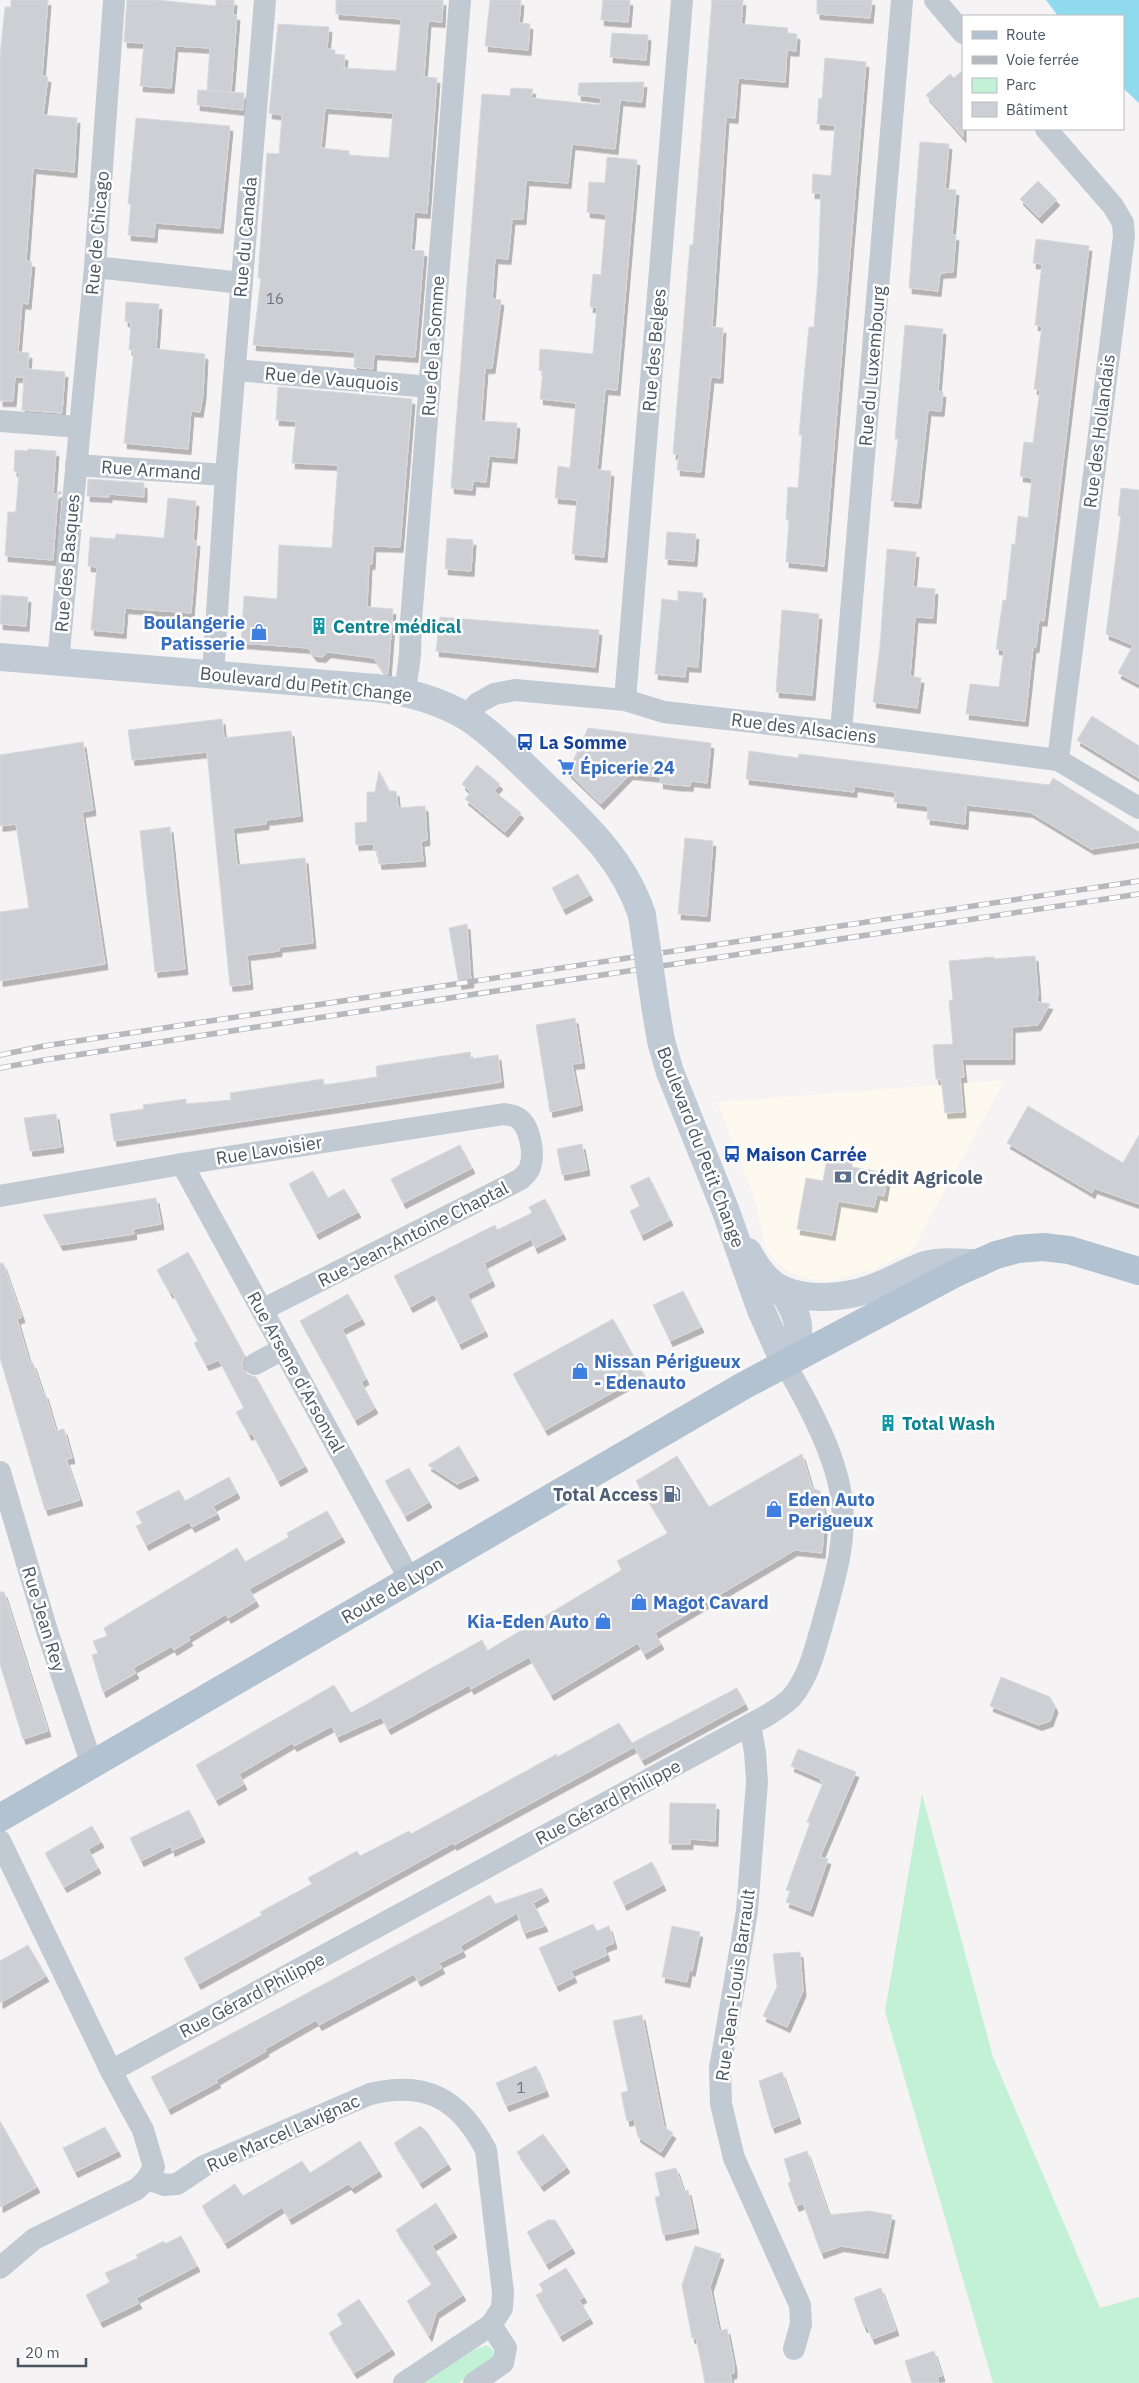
<svg xmlns="http://www.w3.org/2000/svg" width="1139" height="2383" font-family="'IBM Plex Sans',sans-serif">
<style>
.commercial{fill:#fdf9ef}
.green{fill:#c3f1d5}
.water{fill:#90daee}
.building{fill:#cdcfd5;stroke:#d7d9de;fill-rule:evenodd;filter:url(#shadow)}
.lines{fill:none;stroke-linecap:round;stroke-linejoin:round}
.minor{stroke:#c1cad2;stroke-width:22}
.secondary{stroke:#c1cbd6;stroke-width:28}
.primary{stroke:#b3c2d1;stroke-width:28}
.rail-casing{stroke:#b5b8bd;stroke-width:5.5}
.rail{stroke:#fff;stroke-width:4;stroke-dasharray:11;stroke-linecap:butt}
.secondary-bridge{stroke:#c1cbd6;stroke-width:28}
.labels{text-anchor:middle;dominant-baseline:central;stroke-width:5;stroke-linejoin:round;paint-order:stroke}
.number-label{font-size:15px;fill:#6b747e}
.street-label{font-size:18px;fill:#4a5661;stroke:#fff}
.shop-label{font-size:18px;font-weight:bold;fill:#366cbe;stroke:#fff;text-anchor:start}
.culture-label{font-size:18px;font-weight:bold;fill:#0d838f;stroke:#fff;text-anchor:start}
.transit-label{font-size:18px;font-weight:bold;fill:#164399;stroke:#fff;text-anchor:start}
.service-label{font-size:18px;font-weight:bold;fill:#4e5e75;stroke:#fff;text-anchor:start}
</style>
<defs>
<filter id="shadow"><feDropShadow dx="3" dy="5.5" stdDeviation="0" flood-color="#0004"/></filter>
</defs>
<rect width="100%" height="100%" fill="#f5f3f3"/>
<path class="commercial" d="M1005,1080L912,1250L875,1269L829,1281L808,1279L790,1272L776,1262L766,1249L753,1194L717,1102Z"/>
<g class="green">
<path d="M922,1794L993,2057L1100,2308L1139,2297V2383H993L885,2011Z"/>
<path d="M486,2345L493,2350V2359L458,2383H421L474,2350Z"/>
</g>
<path class="water" d="M1046,0H1139V103L1123,88V16H1058Z"/>
<g class="building">
<path d="M11,0H48L42,76L48,77L43,115L77,118L74,172L33,168L26,261L32,262L28,304L22,303L18,352L29,353L28,369L65,372L62,413L22,410L24,377H15L13,401H0V56L5,7H11Z"/>
<path d="M127,0H157L216,6V0H234L233,15H237L231,92L207,90L210,48L175,46L171,88L140,86L144,43L124,42Z"/>
<path d="M336,0H443L442,22L428,21L424,77L437,78L427,213L414,212L411,250L424,251L415,357L374,354L373,369L354,367L355,352L253,345L261,278H258L267,153L279,154L282,115L269,113L278,24L329,27L327,49L335,50V54L345,55L344,68L396,71L401,19L336,14ZM325,108L393,113L389,158L349,155V151L321,148Z"/>
<path d="M490,0H521L519,23L530,24L528,50L485,46Z"/>
<path d="M603,0H630L628,22L601,20Z"/>
<path d="M712,0H743L741,24L788,28L787,33L797,34L796,51L787,50L785,82L738,78L735,118L726,117L712,327L723,328L720,378L711,377L701,472L677,470L679,454H673L690,245H693Z"/>
<path d="M817,0H872L870,18L817,14Z"/>
<path d="M612,33L648,35L646,60L610,57Z"/>
<path d="M825,58L866,62L824,566L786,562L789,520H786L788,487L798,488L802,435H799L805,368L809,327H814L818,276L821,193H812L813,174L831,176L835,125L817,124L819,98L822,99Z"/>
<path d="M963,70V137L926,95L950,74L954,78Z"/>
<path d="M644,82L642,102L620,100L615,149L572,144L568,183L526,180L523,219H512L508,259L495,258L492,299L501,300L492,368H485L481,421L517,423L514,458L489,456L486,482L473,481L472,490L451,488L482,94L510,96L511,88L533,89L531,98L600,105L601,98L578,95L579,83Z"/>
<path d="M198,90L244,93L243,110L197,105Z"/>
<path d="M136,118L230,126L220,228L155,223L154,237L128,235L131,204H128Z"/>
<path d="M920,142L949,144L945,189L956,190L952,235H956L953,272L940,273L938,291L909,288Z"/>
<path d="M607,157L637,160L617,390L605,389L597,470L611,471L604,557L572,554L577,500L555,498L558,466L570,468L576,403L540,399L543,371L539,370L540,349L593,354L597,307H590L593,274L601,275L606,214L587,212L589,182L605,183Z"/>
<path d="M1038,181L1057,200L1039,218L1020,199Z"/>
<path d="M1036,239L1089,246L1044,621L1039,620L1036,647H1033L1025,721L966,714L970,684L999,687L1004,650L996,649L1003,600L1006,601L1012,544L1015,545L1018,516L1028,518L1032,478L1020,476L1024,442L1033,443L1040,390L1034,389L1042,326L1035,325L1042,264L1033,263Z"/>
<path d="M126,302L159,304L156,349L205,354L203,394L200,412L191,411L188,449L124,443L134,350H129L131,322L125,321Z"/>
<path d="M905,325L943,329L938,391L943,392L941,411L928,410L918,503L891,501L898,439H895Z"/>
<path d="M278,387L412,399L400,547L373,546L372,564H369L367,607L393,609L388,674H385L374,658L328,652L323,657L314,656L308,648L241,643L244,596L277,599L279,545L332,548L338,465L292,463L296,421L276,420Z"/>
<path d="M28,449L56,451L53,495L61,491V494H58L53,560L5,556L8,512H15L16,510L19,472L14,471L15,450L27,451Z"/>
<path d="M88,479L144,483V497L109,494V497L87,496Z"/>
<path d="M1121,488L1139,490V684L1118,673L1133,645L1106,634L1121,516H1118Z"/>
<path d="M168,498L196,501L193,540L197,541L191,613L125,608L123,633L91,630L97,567L88,566L90,537L115,539L116,534L164,538Z"/>
<path d="M667,532L696,534L694,561L665,559Z"/>
<path d="M447,538L473,540L471,571L445,569Z"/>
<path d="M887,549L916,552L913,587L935,589L933,618L915,617L910,676L921,678L917,708L873,702L880,646Z"/>
<path d="M678,591L703,593L698,667L686,666L685,677L655,674L662,599L678,601Z"/>
<path d="M1,595L28,597L26,626L0,624Z"/>
<path d="M782,610L819,614L812,695L776,692Z"/>
<path d="M440,617L599,630L595,667L436,651Z"/>
<path d="M1092,716L1139,746V778L1077,740Z"/>
<path d="M222,719L224,738L291,731L300,816L266,820V824L233,828L237,865L305,858L313,943L279,947V951L247,955L250,984L230,986L207,752L132,760L128,730Z"/>
<path d="M588,728L711,743L707,783L691,781L690,786L674,785L660,783L661,777L630,774L601,804L568,772Z"/>
<path d="M83,742L93,810L82,812L105,964L0,981V912L29,908L16,824L0,826V755Z"/>
<path d="M749,751L798,758L799,754L1049,785L1053,778L1139,832V842L1091,849L1030,812L966,805L965,824L927,819L928,806L894,802L895,792L854,786V792L746,779Z"/>
<path d="M477,765L500,784L494,791L521,813L505,832L465,799L471,792L462,784Z"/>
<path d="M379,771L389,791H396L398,808L425,806L427,840L421,841L423,861L379,864L377,851H374V844L356,845L355,823L367,822V792H375Z"/>
<path d="M170,827L185,969L155,972L140,831Z"/>
<path d="M685,838L713,841L707,916L678,914Z"/>
<path d="M578,874L590,895L563,909L552,888Z"/>
<path d="M467,924L471,982L459,984L449,928Z"/>
<path d="M1035,956L1038,993L1037,1002L1050,1004L1038,1025L1012,1027V1059H962L964,1077H960L963,1112L945,1113L941,1079H936L933,1045L953,1044L949,1001L953,1000L949,961L994,957V959Z"/>
<path d="M575,1018L582,1063L572,1064L580,1105L550,1112L536,1025Z"/>
<path d="M470,1052L471,1059L498,1055L501,1082L114,1141L110,1114L144,1109L143,1105L186,1099V1104L231,1100L230,1093L323,1079L324,1085L377,1077L376,1067L377,1066Z"/>
<path d="M1028,1106L1123,1163L1139,1135V1204L1094,1188L1092,1193L1007,1143Z"/>
<path d="M56,1114L61,1147L30,1151L24,1118Z"/>
<path d="M582,1144L587,1170L562,1175L557,1149Z"/>
<path d="M460,1145L472,1168L403,1203L391,1179Z"/>
<path d="M827,1158L852,1163V1167L888,1173L884,1196L877,1194L874,1207L838,1201L832,1235L797,1229L806,1178L823,1181Z"/>
<path d="M313,1171L328,1198L344,1189L358,1212L316,1234L289,1184Z"/>
<path d="M649,1177L670,1220L641,1235L630,1211L640,1206L630,1186Z"/>
<path d="M156,1198L161,1224L133,1229L134,1234L60,1245L43,1215Z"/>
<path d="M545,1199L563,1234L535,1248L531,1239L484,1263L492,1281L467,1294L485,1331L459,1344L434,1294L410,1307L394,1276L495,1225L497,1230L532,1213L529,1207Z"/>
<path d="M188,1252L245,1356L242,1363L244,1371L249,1375L256,1377L305,1466L278,1481L252,1433L249,1435L236,1412L244,1408L219,1360L206,1365L194,1343L198,1341L172,1292L170,1293L157,1270Z"/>
<path d="M0,1263H3L22,1317L17,1319L30,1364L33,1363L43,1393H45L56,1431L64,1429L72,1458L66,1459L80,1500L45,1510L0,1358Z"/>
<path d="M683,1291L701,1327L670,1341L653,1305Z"/>
<path d="M348,1294L362,1319L342,1329L366,1379L361,1382L375,1408L355,1420L300,1321Z"/>
<path d="M613,1319L644,1375L545,1430L513,1374Z"/>
<path d="M459,1446L476,1475L457,1484L428,1465Z"/>
<path d="M802,1454L812,1488L820,1491L825,1517L822,1553L795,1550L655,1633L661,1644L644,1654L638,1643L551,1695L529,1657L471,1689L469,1685L388,1729L381,1717L337,1737L332,1726L294,1746L292,1743L239,1774L244,1784L216,1800L196,1765L334,1685L351,1713L482,1640L487,1651L622,1570L617,1561L668,1533L636,1481L677,1456L709,1507Z"/>
<path d="M409,1468L429,1502L405,1516L385,1481Z"/>
<path d="M229,1477L237,1493L213,1506L217,1514L192,1527L189,1522L146,1545L136,1526L143,1523L136,1512L179,1490L185,1501Z"/>
<path d="M327,1511L342,1537L249,1589L256,1601L228,1618L226,1614L188,1637L190,1640L174,1650L172,1646L133,1668L136,1673L103,1692L92,1655L98,1653L93,1641L107,1636L104,1628L237,1548L245,1562L289,1537L287,1533Z"/>
<path d="M0,1592H4L48,1731L23,1739L0,1664Z"/>
<path d="M1001,1677L1050,1697L1055,1707L1050,1721L1039,1725L990,1706Z"/>
<path d="M737,1688L745,1704L642,1760L634,1747L454,1845L453,1843L198,1984L184,1958L262,1915L260,1912L312,1884L308,1878L357,1851L360,1856L409,1831L411,1834L557,1754V1757L619,1723L632,1743Z"/>
<path d="M798,1749L856,1772L820,1857L828,1859L810,1911L786,1902L790,1891L786,1890L810,1823L807,1822L823,1783L820,1781L821,1779L791,1766Z"/>
<path d="M670,1803L716,1804L715,1841L690,1839V1844H669Z"/>
<path d="M189,1810L202,1837L172,1851L171,1846L141,1861L130,1838Z"/>
<path d="M92,1826L101,1842L88,1849L98,1868L64,1887L45,1853Z"/>
<path d="M652,1862L663,1885L624,1905L613,1882Z"/>
<path d="M542,1888L546,1896L533,1903L545,1926L524,1933L517,1913L460,1946L463,1951L439,1963L442,1968L418,1981L414,1974L319,2025L316,2020L265,2049L266,2051L216,2080L218,2082L168,2109L151,2077L490,1895L495,1904Z"/>
<path d="M593,1924L597,1931L609,1926L614,1943L604,1947L607,1955L571,1971L574,1977L556,1986L539,1948Z"/>
<path d="M672,1926L700,1932L692,1971L689,1970L687,1982L662,1977Z"/>
<path d="M28,1945L46,1976L0,2003V1961Z"/>
<path d="M800,1952L803,1991L787,2027L763,2016L777,1987L773,1954Z"/>
<path d="M642,2015L664,2127L673,2133L661,2152L638,2137L634,2119L627,2121L621,2093L628,2091L613,2021Z"/>
<path d="M536,2066L546,2091L506,2106L496,2083Z"/>
<path d="M782,2072L798,2118L772,2128L759,2081Z"/>
<path d="M0,2121L37,2187L0,2207Z"/>
<path d="M420,2126L427,2132L448,2164L420,2183L394,2143Z"/>
<path d="M105,2127L118,2151L75,2172L63,2148Z"/>
<path d="M543,2134L567,2167L541,2186L517,2152Z"/>
<path d="M360,2141L379,2171L352,2188L348,2184L289,2219L282,2207L225,2243L202,2206L235,2184L243,2196L302,2161L310,2173Z"/>
<path d="M807,2151L829,2215L869,2211L892,2215L885,2253L841,2246L821,2253L803,2203L796,2206L788,2183L791,2182L784,2159Z"/>
<path d="M676,2168L684,2192L688,2190L696,2228L663,2235L655,2197L660,2196L655,2173Z"/>
<path d="M436,2203L454,2232L432,2246L463,2295L436,2313L429,2336L407,2301L432,2284L396,2230Z"/>
<path d="M548,2220H555L572,2248L546,2264L527,2232Z"/>
<path d="M181,2236L197,2266L136,2298L139,2303L100,2322L86,2295L110,2282L105,2273L138,2258L136,2255L164,2241L165,2244Z"/>
<path d="M695,2246L721,2254L710,2287L719,2331L727,2329L734,2365V2373L730,2374L732,2383H705L696,2338H692L682,2285Z"/>
<path d="M566,2268L584,2297L579,2300L590,2318L560,2336L536,2295L544,2291L539,2284Z"/>
<path d="M881,2288L896,2330L872,2339L867,2326L864,2327L854,2298Z"/>
<path d="M359,2299L392,2349L354,2373L329,2333L343,2324L337,2314Z"/>
<path d="M934,2351L942,2376L937,2377L939,2383H912L905,2361Z"/>
</g>
<g class="lines">
<g class="minor">
<path d="M935,0L963,33"/>
<path d="M1046,129L1113,206L1123,223L1124,236L1058,760"/>
<path d="M95,267L242,283"/>
<path d="M235,370L430,387"/>
<path d="M0,421L79,427"/>
<path d="M76,465L226,475"/>
<path d="M58,662L95,267L114,0"/>
<path d="M213,674L226,475L265,0"/>
<path d="M405,692L410,655L411,621L460,0"/>
<path d="M625,700L682,0"/>
<path d="M466,717L478,703L494,694L515,690L625,700L664,712L841,732L1058,760L1139,808"/>
<path d="M841,732L902,0"/>
<path d="M182,1164L410,1580"/>
<path d="M0,1196L182,1164L504,1114C508,1115 513,1115 516,1117C530,1123 535,1154 530,1167C529,1172 524,1175 521,1179L262,1310"/>
<path d="M255,1364L283,1349"/>
<path d="M0,1472L48,1634L92,1765"/>
<path d="M750,1725L755,1752L757,1782L747,1911L720,2068L721,2104L734,2158L800,2305L801,2324L794,2349"/>
<path d="M0,1841L111,2071L143,2130L154,2167L147,2179L137,2189L34,2239L0,2268"/>
<path d="M111,2071L766,1716C774,1711 784,1705 791,1698C810,1676 816,1645 824,1618C834,1581 846,1543 842,1505C839,1460 808,1403 785,1364"/>
<path d="M147,2179L165,2185L177,2184L204,2166L370,2094C427,2080 460,2100 486,2150L503,2292L502,2308L491,2325L404,2383"/>
<path d="M474,2383L503,2363L506,2348L491,2325"/>
</g>
<g class="secondary">
<path d="M0,657L376,688C408,692 439,700 467,717C493,734 516,758 539,780C581,821 623,857 642,915"/>
<path d="M655,1005L661,1041L670,1072L725,1209L761,1310L785,1364"/>
<path d="M748,1252C755,1266 768,1284 783,1290C810,1301 843,1298 870,1289C888,1283 904,1273 922,1266C938,1260 962,1263 979,1263"/>
<path d="M782,1290C802,1321 804,1333 785,1364"/>
</g>
<path class="primary" d="M0,1818L743,1386L958,1272L996,1255L1018,1249L1043,1247L1069,1250L1139,1271"/>
<g class="rail-casing">
<g id="rail">
<path d="M0,1055L44,1046L1139,881"/>
<path d="M0,1068L44,1060L257,1027L1139,894"/>
</g>
</g>
<use href="#rail" class="rail"/>
<path class="secondary-bridge" d="M642,915L655,1005"/>
</g>
<defs>
<g id="building-bare" transform="scale(1.35)"><path d="M-4-6H4V6H1V3H-1V6H-4ZM-2.5-4.3h1.7v1.8h-1.7ZM.8-4.3h1.7v1.8H.8ZM-2.5-1h1.7V.8h-1.7ZM.8-1h1.7V.8H.8Z" fill="#0f9aa8" stroke="#fff" stroke-width="2.5" paint-order="stroke"/></g>
<g id="shop-bare" transform="scale(1.35)"><path d="M-5-2.5h2.3a2.7 3.5 0 0 1 5.4 0H5L5.5 6h-11ZM-1.5-2.5h3a1.5 2.3 0 0 0-3 0Z" fill="#3f7fe0" stroke="#fff" stroke-width="2.5" paint-order="stroke"/></g>
<g id="bus-bare" transform="scale(1.35)"><path d="M-5-6H5V4H4V6H2V4H-2V6H-4V4H-5ZM-3.5-4V0h7V-4ZM-3.5 1.2v1.5H-2V1.2ZM2 1.2v1.5H3.5V1.2Z" fill="#1a4fb4" stroke="#fff" stroke-width="2.5" paint-order="stroke"/></g>
<g id="supermarket-bare" transform="scale(1.35)"><path d="M-6-5.5h2.5l.6 2H6L4.5 2H-2.5L-4.4-4H-6ZM-1.5 3.2a1.3 1.3 0 1 0 .1 0ZM3 3.2a1.3 1.3 0 1 0 .1 0Z" fill="#3f7fe0" stroke="#fff" stroke-width="2.5" paint-order="stroke"/></g>
<g id="bank-bare" transform="scale(1.35)"><path d="M-6-4H6V4H-6ZM0-2.3a2.3 2.3 0 1 0 0 4.6a2.3 2.3 0 1 0 0-4.6Z" fill="#5c6f8a" stroke="#fff" stroke-width="2.5" paint-order="stroke"/></g>
<g id="fuel-bare" transform="scale(1.35)"><path d="M-5.5-6h7V0h2V4h1.3V-2.5L3-4.5l.8-.8L6-3V5H2.5V1h-1V6h-7ZM-4.2-4.7v3.2H.2V-4.7Z" fill="#5c6f8a" stroke="#fff" stroke-width="2.5" paint-order="stroke"/></g>
</defs>
<g fill-rule="evenodd">
<use href="#building-bare" x="319" y="626"/>
<use href="#shop-bare" x="259" y="632"/>
<use href="#bus-bare" x="525" y="742"/>
<use href="#supermarket-bare" x="566" y="767"/>
<use href="#bus-bare" x="732" y="1154"/>
<use href="#bank-bare" x="843" y="1177"/>
<use href="#shop-bare" x="580" y="1371"/>
<use href="#building-bare" x="888" y="1423"/>
<use href="#fuel-bare" x="672" y="1494"/>
<use href="#shop-bare" x="774" y="1509"/>
<use href="#shop-bare" x="639" y="1602"/>
<use href="#shop-bare" x="603" y="1621"/>
</g>
<g class="labels">
<g class="number-label">
<text x="275" y="298">16</text>
<text x="521" y="2087">1</text>
</g>
<g class="street-label">
<text transform="translate(97 233) rotate(-85)">Rue de Chicago</text>
<text transform="translate(245 237) rotate(-85)">Rue du Canada</text>
<text transform="translate(433 346) rotate(-86)">Rue de la Somme</text>
<text transform="translate(654 350) rotate(-85)">Rue des Belges</text>
<text transform="translate(872 366) rotate(-85)">Rue du Luxembourg</text>
<text transform="translate(332 379) rotate(5)">Rue de Vauquois</text>
<text transform="translate(1099 431) rotate(-83)">Rue des Hollandais</text>
<text transform="translate(151 470) rotate(4)">Rue Armand</text>
<text transform="translate(67 563) rotate(-85)">Rue des Basques</text>
<text transform="translate(306 684) rotate(6)">Boulevard du Petit Change</text>
<text transform="translate(804 728) rotate(7)">Rue des Alsaciens</text>
<text transform="translate(701 1147) rotate(69)">Boulevard du Petit Change</text>
<text transform="translate(269 1150) rotate(-9)">Rue Lavoisier</text>
<text transform="translate(413 1234) rotate(-27)">Rue Jean-Antoine Chaptal</text>
<text transform="translate(296 1372) rotate(61)">Rue Arsene d'Arsonval</text>
<text transform="translate(392 1590) rotate(-30)">Route de Lyon</text>
<text transform="translate(44 1619) rotate(73)">Rue Jean Rey</text>
<text transform="translate(608 1802) rotate(-28)">Rue Gérard Philippe</text>
<text transform="translate(735 1985) rotate(-82)">Rue Jean-Louis Barrault</text>
<text transform="translate(252 1995) rotate(-28)">Rue Gérard Philippe</text>
<text transform="translate(283 2133) rotate(-24)">Rue Marcel Lavignac</text>
</g>
<g class="shop-label">
<text x="245" y="622" text-anchor="end">Boulangerie<tspan x="245" dy="21">Patisserie</tspan></text>
<text x="580" y="767">Épicerie 24</text>
<text x="594" y="1361">Nissan Périgueux<tspan x="594" dy="21">- Edenauto</tspan></text>
<text x="788" y="1499">Eden Auto<tspan x="788" dy="21">Perigueux</tspan></text>
<text x="653" y="1602">Magot Cavard</text>
<text x="589" y="1621" text-anchor="end">Kia-Eden Auto</text>
</g>
<g class="culture-label">
<text x="333" y="626">Centre médical</text>
<text x="902" y="1423">Total Wash</text>
</g>
<g class="transit-label">
<text x="539" y="742">La Somme</text>
<text x="746" y="1154">Maison Carrée</text>
</g>
<g class="service-label">
<text x="857" y="1177">Crédit Agricole</text>
<text x="658" y="1494" text-anchor="end">Total Access</text>
</g>
</g>
<rect x="962" y="15" width="162" height="115" fill="#ffffff" stroke="#b7bbc0"/>
<rect x="972" y="31" width="25" height="8" fill="#b3c2d1" stroke="#b7bbc0"/>
<text x="1006" y="40" font-size="15" fill="#4a5661">Route</text>
<rect x="972" y="56" width="25" height="8" fill="#b5b8bd" stroke="#b7bbc0"/>
<text x="1006" y="65" font-size="15" fill="#4a5661">Voie ferrée</text>
<rect x="972" y="78" width="25" height="15" fill="#c3f1d5" stroke="#b7bbc0"/>
<text x="1006" y="90" font-size="15" fill="#4a5661">Parc</text>
<rect x="972" y="102" width="25" height="15" fill="#cdcfd5" stroke="#b7bbc0"/>
<text x="1006" y="115" font-size="15" fill="#4a5661">Bâtiment</text>
<path d="M18 2358v8h68v-8" fill="none" stroke="#4a5661" stroke-width="2.5"/>
<text x="25" y="2358" font-size="15" fill="#4a5661" stroke="#ffffff" stroke-width="4" paint-order="stroke">20 m</text>
</svg>
